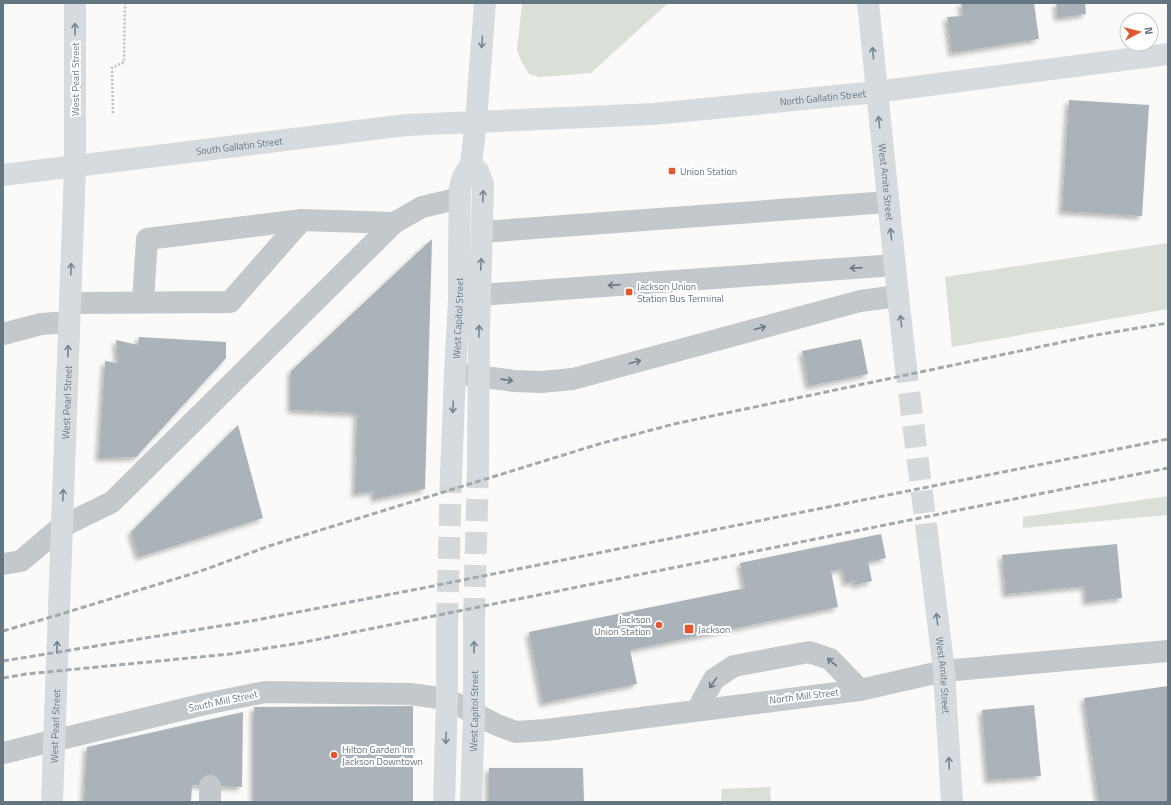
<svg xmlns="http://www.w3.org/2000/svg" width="1171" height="805" font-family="'Titillium Web',sans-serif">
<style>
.green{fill:#dadfd7}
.building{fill:#aab3b9;filter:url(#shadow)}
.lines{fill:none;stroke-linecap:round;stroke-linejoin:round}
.major-tunnel{stroke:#d5d9db;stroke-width:22;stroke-dasharray:22 11;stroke-linecap:butt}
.path{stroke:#bbbfc2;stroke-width:2.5;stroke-dasharray:2 2;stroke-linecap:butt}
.minor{stroke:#c3c8cc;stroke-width:22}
.major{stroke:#d6dbdf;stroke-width:22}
.rail{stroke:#a2aab0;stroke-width:3;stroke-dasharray:6 3;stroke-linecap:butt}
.oneway{stroke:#768591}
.oneway2{stroke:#6a7a87}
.poi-dot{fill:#e4572e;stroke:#fff;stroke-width:1.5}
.labels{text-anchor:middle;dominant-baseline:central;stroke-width:4;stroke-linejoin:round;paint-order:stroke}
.street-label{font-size:10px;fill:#657683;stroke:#fff}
.poi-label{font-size:10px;fill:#657683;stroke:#fff;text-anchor:start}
</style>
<defs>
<filter id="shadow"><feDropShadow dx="-3.5" dy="3.5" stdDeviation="2" flood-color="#0004"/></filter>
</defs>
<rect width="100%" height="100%" fill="#fafaf8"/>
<g class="green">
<path d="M522,3H668L591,73L540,77L529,74L521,61L517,50Z"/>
<path d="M1168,243V309L952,347L945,277Z"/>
<path d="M1168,496V515L1023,528V517Z"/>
<path d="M770,787L771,802H721L722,789Z"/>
</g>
<g class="building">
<path d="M961,3H1034L1039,39L952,53L947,17L963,16Z"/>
<path d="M1056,3H1085L1086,14L1058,18Z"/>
<path d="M1069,100L1149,105L1142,216L1062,211Z"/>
<path d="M432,239L425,489L374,499V491L355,494L357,413L291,410V371Z"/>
<path d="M139,337L226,342V358L136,457L99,458L105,361L118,363L116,340L138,345Z"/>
<path d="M861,339L868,374L809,386L802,351Z"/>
<path d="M238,425L263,518L139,557L131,532Z"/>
<path d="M881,534L886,558L868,562L872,581L855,585V581L846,583L843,569L831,571L838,607L630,650L637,684L543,703L529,632L745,588L740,563Z"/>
<path d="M1117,544L1122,598L1086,602L1085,586L1006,594L1002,555Z"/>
<path d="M1168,686V802H1099L1084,698Z"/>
<path d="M1034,705L1041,776L988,780L982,710Z"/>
<path d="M413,706V802H254V707Z"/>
<path d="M243,712L242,787L192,785L191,802H84L87,747Z"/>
<path d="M489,768H583L584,802H489Z"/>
</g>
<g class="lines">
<g class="major-tunnel">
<path d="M905,360L929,549"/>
<path d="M474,620L478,468"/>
<path d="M447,625L451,476"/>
</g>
<path class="path" d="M113,113L112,68L124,62L125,3"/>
<g class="minor">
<path d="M482,232L888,202"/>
<path d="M480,295L895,265"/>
<path d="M143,302L147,239L302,220"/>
<path d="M70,303L230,302L302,220L394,223"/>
<path d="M3,334L41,324L69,322"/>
<path d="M455,373L514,381L541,382L573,379L860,301L898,296"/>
<path d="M3,564L21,561L61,527L112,502L394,223L422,207L460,198"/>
<path d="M697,710L714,679L734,666L809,652L830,659L860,690"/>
<path d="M3,753L205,704L265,692L410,694L447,699L497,725L516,732L546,730L860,690L944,671L1168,651"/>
<path d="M210,802V786"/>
</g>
<g class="major">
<path id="s1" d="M868,3L898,296L905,360"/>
<path d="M471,164L478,171L483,184L479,331L478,468"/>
<path id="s2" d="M3,175L406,125L654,114L876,92L1168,54"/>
<path id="s3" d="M451,476L455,373L459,298V248L460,187L463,177L471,164L476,121L485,3"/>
<path id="s4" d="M929,549L944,671L952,802"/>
<path id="s5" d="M52,802L75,166V3"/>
<path d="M444,802L447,699V625"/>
<path id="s6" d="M471,802L474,714V620"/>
</g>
<g class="rail">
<path d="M3,631L58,615L201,571L269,546L599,444L674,424L1091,336L1168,323"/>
<path d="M3,661L251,621L418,589L1168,439"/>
<path d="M3,678L26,674L230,654L300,643L1168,468"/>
</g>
</g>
<defs><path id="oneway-shaft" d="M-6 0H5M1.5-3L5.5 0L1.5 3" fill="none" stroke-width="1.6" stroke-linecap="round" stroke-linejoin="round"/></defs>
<g class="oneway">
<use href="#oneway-shaft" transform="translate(75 29) rotate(-90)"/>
<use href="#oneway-shaft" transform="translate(482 42) rotate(94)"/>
<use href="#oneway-shaft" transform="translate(873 53) rotate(-95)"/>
<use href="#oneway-shaft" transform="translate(879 122) rotate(-96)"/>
<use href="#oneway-shaft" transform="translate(483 196) rotate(-88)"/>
<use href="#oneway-shaft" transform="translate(891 234) rotate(-96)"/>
<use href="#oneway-shaft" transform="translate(481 264) rotate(-88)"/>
<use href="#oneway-shaft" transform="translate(71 269) rotate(-88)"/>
<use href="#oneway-shaft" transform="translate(901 321) rotate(-97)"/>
<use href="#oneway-shaft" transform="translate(479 331) rotate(-89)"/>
<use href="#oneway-shaft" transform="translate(68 351) rotate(-88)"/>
<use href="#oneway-shaft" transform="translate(453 407) rotate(93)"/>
<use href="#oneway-shaft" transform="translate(63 495) rotate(-88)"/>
<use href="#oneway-shaft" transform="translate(937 619) rotate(-97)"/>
<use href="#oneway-shaft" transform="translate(57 647) rotate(-88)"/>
<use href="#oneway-shaft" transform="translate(474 647) rotate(-90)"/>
<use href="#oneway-shaft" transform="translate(446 738) rotate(92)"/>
<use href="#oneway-shaft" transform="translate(949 763) rotate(-93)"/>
</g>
<g class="oneway2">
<use href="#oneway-shaft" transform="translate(856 268) rotate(176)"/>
<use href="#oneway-shaft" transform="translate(614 285) rotate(176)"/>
<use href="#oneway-shaft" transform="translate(760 328) rotate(-15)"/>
<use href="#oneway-shaft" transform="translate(635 362) rotate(-15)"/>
<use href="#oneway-shaft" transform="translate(507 380) rotate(8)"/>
<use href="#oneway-shaft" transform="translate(832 662) rotate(-140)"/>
<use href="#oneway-shaft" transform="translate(713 683) rotate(124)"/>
</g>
<g class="poi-dot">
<rect x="668" y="167" width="8" height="8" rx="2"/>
<rect x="625" y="288" width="8" height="8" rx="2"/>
<circle cx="659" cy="625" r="4"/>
<rect x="684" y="624" width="10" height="10" rx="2"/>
<circle cx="334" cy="755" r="4"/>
</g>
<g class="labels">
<g class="street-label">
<text transform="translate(75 79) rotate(-90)">West Pearl Street</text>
<text stroke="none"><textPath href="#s2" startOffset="824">North Gallatin Street</textPath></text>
<text stroke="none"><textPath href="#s2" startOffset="238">South Gallatin Street</textPath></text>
<text stroke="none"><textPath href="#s1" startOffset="180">West Amite Street</textPath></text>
<text stroke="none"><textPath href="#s3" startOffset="158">West Capitol Street</textPath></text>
<text stroke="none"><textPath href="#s5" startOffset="400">West Pearl Street</textPath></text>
<text stroke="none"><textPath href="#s4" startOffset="127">West Amite Street</textPath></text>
<text transform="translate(804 696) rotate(-7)">North Mill Street</text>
<text transform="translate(223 701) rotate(-12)">South Mill Street</text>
<text stroke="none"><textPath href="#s6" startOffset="91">West Capitol Street</textPath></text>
<text stroke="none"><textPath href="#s5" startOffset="76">West Pearl Street</textPath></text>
</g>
<g class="poi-label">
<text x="680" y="171">Union Station</text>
<text x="637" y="286">Jackson Union<tspan x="637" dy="12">Station Bus Terminal</tspan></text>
<text x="651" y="619" text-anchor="end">Jackson<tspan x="651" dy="12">Union Station</tspan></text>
<text x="698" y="629">Jackson</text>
<text x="342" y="749">Hilton Garden Inn<tspan x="342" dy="12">Jackson Downtown</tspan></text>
</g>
</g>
<rect width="1171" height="805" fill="none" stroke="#657683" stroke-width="8"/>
<g transform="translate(1139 32) rotate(83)"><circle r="19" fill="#ffffff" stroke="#c1c8cd"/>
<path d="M0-3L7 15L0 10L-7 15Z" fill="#e4572e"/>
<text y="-6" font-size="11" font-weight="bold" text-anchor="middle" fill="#657683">N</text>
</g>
</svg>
